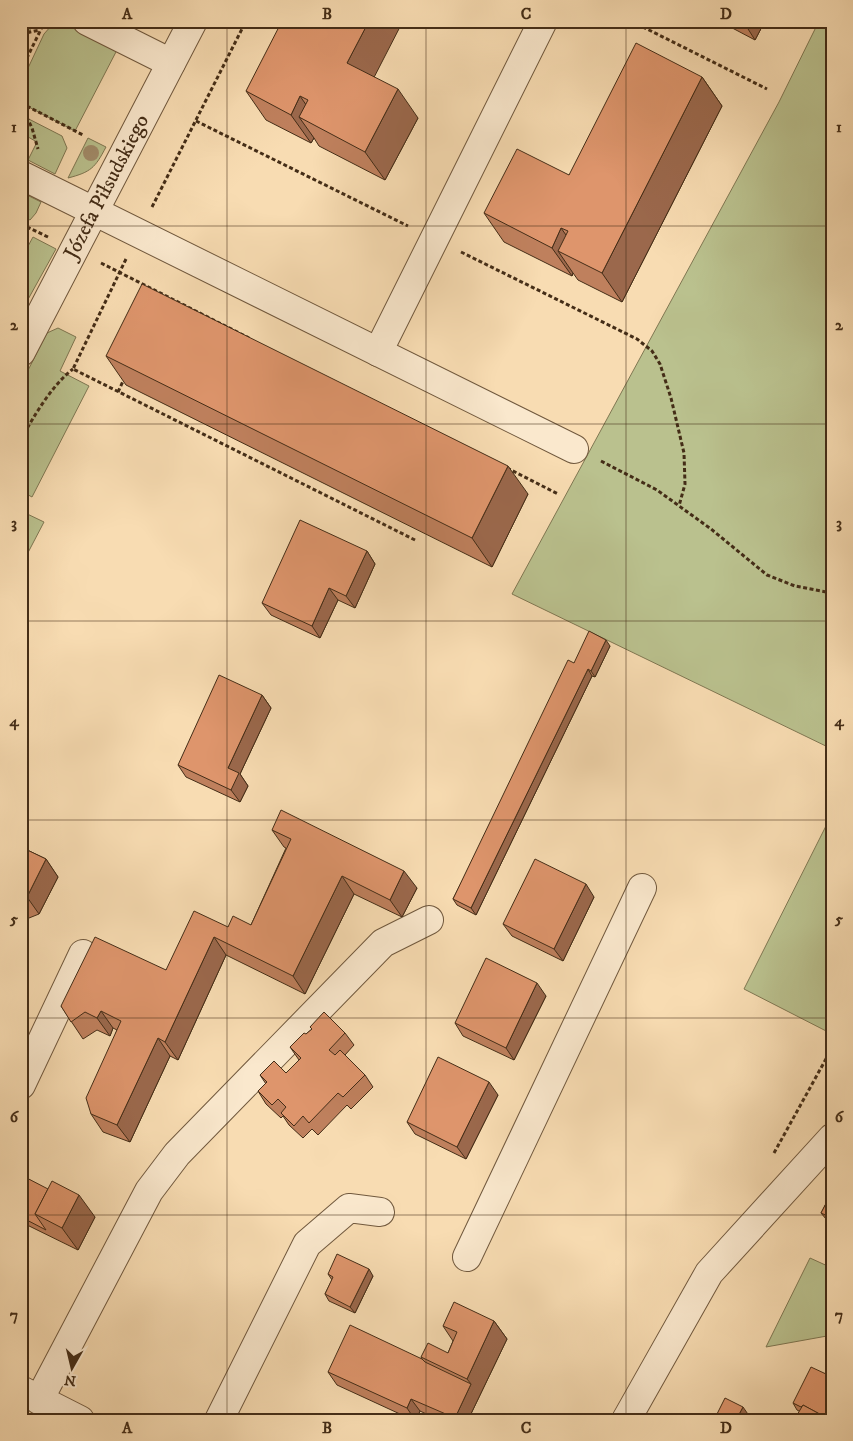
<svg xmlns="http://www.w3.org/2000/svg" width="853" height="1441" font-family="'IM FELL DW Pica',serif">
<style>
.green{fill:#bac18e;stroke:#7f7752}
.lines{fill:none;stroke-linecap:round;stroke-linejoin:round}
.minor-casing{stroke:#71593e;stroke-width:30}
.path{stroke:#442d17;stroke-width:3;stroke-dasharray:4 2.5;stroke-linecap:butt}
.minor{stroke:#fae8cd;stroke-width:28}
.tree{fill:#a28c6a}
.wall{fill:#bf805d;stroke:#442d17}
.shaded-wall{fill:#9b684c;stroke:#442d17}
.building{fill:#de956c;stroke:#442d17}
.grid{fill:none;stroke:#442d17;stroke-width:1;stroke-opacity:0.55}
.labels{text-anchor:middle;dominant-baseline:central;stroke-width:4;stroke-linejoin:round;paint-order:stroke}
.street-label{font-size:21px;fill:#442d17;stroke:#fae8cd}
.neatline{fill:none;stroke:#442d17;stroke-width:2}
.grid-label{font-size:16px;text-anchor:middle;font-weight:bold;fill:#442d17}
</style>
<rect width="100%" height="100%" fill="#f8dcb2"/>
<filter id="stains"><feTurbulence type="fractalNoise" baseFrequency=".004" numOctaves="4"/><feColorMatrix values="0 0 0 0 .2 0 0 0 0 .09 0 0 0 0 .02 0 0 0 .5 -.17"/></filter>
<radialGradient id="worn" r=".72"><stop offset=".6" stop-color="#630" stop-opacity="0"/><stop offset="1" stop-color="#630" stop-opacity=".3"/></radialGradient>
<g class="green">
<path d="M21,21H34L21,50Z"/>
<path d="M819,21H832V749L512,594L779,102Z"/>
<path d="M63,22L117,50L75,131L21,103V83L44,34L51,26Z"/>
<path d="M21,115L62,136L67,148L55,174L28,160L37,142L21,133Z"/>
<path d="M88,138L106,147C95,168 91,172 68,178Z"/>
<path d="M21,192L41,202L36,213L30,220L21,215Z"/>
<path d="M33,237L56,249L21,312V259Z"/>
<path d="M58,328L76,337L60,371L89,386L32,497L21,491V384L47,333Z"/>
<path d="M21,511L44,522L21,566Z"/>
<path d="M832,814V1034L744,989Z"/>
<path d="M810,1258L832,1268V1327L827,1336L766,1347Z"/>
</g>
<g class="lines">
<g class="minor-casing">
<g id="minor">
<path d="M87,21L171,63"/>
<path d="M21,175L574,449"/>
<path id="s1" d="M21,352L193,21"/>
<path d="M378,352L543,21"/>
<path d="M21,1085L83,954"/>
<path d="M467,1257L642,888"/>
<path d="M21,1390L80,1420"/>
<path d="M39,1400L149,1191L177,1154L383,943L429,920"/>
<path d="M219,1420L307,1244L349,1208L380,1212"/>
<path d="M626,1420L709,1273L832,1138"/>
</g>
</g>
<g class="path">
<path d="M631,21L767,89"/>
<path d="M21,34L40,30"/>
<path d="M21,70L45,21"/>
<path d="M21,103L83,135"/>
<path d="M21,105L32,128L38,149"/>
<path d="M196,121L408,226"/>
<path d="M152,207L246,21"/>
<path d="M21,224L48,237"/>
<path d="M461,252L637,339L652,351L660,364L671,398L684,453L685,484L679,506"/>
<path d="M126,259L73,369L417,541"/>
<path d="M101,263L249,338"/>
<path d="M118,392L125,377"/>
<path d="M21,439C34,416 52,385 73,369"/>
<path d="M601,461L657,490L711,529L767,575L795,586L832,593"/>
<path d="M507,468L558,494"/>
<path d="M774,1153L832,1048"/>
</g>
<use href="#minor" class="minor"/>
</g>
<circle class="tree" cx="91" cy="153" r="8"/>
<g class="wall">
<path d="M719,21H765L755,40Z"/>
<path d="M374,77L418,118L385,180L319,146L314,138L311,143L266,120L246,91Z"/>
<path d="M702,77L722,106L622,302L578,280L573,273L572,276L504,242L484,213L569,175Z"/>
<path d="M106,356L528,494L492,567L126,385Z"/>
<path d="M367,551L375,564L355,608L338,600L320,638L271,615L262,603Z"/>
<path d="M610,646L595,677L592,676L476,915L457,905L453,899L574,663Z"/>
<path d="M262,695L271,708L240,774L248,786L240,802L186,777L178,765Z"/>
<path d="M272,830L417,888L402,917L354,894L305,994L226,955L178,1060L170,1056L130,1142L103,1132L91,1114L117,1030L113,1028L110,1036L97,1030L83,1039L61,1006L166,970L228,927L251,925L286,848L284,847Z"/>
<path d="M21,847L46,859L58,877L39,914L29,918L21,914Z"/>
<path d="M594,897L563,961L512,936L503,924Z"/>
<path d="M546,996L514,1060L463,1036L455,1023Z"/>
<path d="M310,1027L345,1033L354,1045L345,1055L365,1075L373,1087L351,1109L347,1105L318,1135L312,1129L303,1138L289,1125L283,1116L281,1118L266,1104L258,1091L266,1084L260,1075L286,1073L299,1060L290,1047L306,1034L312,1029Z"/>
<path d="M498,1095L466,1159L415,1134L407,1122Z"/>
<path d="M21,1175L95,1217L78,1250L21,1222Z"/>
<path d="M832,1192V1222L826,1219L821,1213Z"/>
<path d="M328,1274L373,1276L355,1313L329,1301L325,1294L332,1280Z"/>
<path d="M494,1321L507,1339L468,1420H439L420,1411L416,1420H413L337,1385L328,1372L422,1359L421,1357L448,1353L453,1341L443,1326Z"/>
<path d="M793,1403L832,1420L799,1411L797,1410Z"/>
</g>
<g class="shaded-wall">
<path d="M369,21H403L367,91L347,63Z"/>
<path d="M743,21H765L755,40Z"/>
<path d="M702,77L722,106L622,302L602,273Z"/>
<path d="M398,89L418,118L385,180L365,152Z"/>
<path d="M300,96L320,125L299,117L314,138L311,143L291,115Z"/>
<path d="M561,228L581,256L558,251L573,273L572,276L552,248Z"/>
<path d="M508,466L528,494L492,567L472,538Z"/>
<path d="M367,551L375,564L355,608L346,596Z"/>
<path d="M329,588L338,600L320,638L312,626Z"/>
<path d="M606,640L610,646L595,677L591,671Z"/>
<path d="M588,669L592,676L476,915L471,908Z"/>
<path d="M262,695L271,708L240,774L248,786L240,802L231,790L228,768Z"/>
<path d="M46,859L58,877L39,914L27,897Z"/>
<path d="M404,871L417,888L402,917L390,900Z"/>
<path d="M342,876L354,894L305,994L293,976Z"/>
<path d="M586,884L594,897L563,961L554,949Z"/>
<path d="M21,926L23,930L26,939L21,950Z"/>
<path d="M214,937L226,955L178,1060L165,1042Z"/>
<path d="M537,983L546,996L514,1060L506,1048Z"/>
<path d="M101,1011L113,1028L110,1036L97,1018Z"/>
<path d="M158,1038L170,1056L130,1142L117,1125Z"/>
<path d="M489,1082L498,1095L466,1159L457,1147Z"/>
<path d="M79,1195L95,1217L78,1250L62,1228Z"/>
<path d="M369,1269L373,1276L355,1313L350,1307Z"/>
<path d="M494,1321L507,1339L468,1420H456L455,1418L471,1384L467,1379Z"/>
<path d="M411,1399L420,1411L416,1420H415L407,1408Z"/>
<path d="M743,1407L752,1420H736Z"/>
</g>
<g class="building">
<path d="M282,21H369L347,63L398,89L365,152L299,117L308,100L300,96L291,115L246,91Z"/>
<path d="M636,43L702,77L602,273L558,251L568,231L561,228L552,248L484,213L517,149L569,175Z"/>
<path d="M142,284L508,466L472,538L106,356Z"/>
<path d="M300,520L367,551L346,596L329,588L312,626L262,603Z"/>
<path d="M589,631L606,640L591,671L588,669L471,908L453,899L568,660L574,663Z"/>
<path d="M219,675L262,695L228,768L239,773L231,790L178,765Z"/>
<path d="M281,810L404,871L390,900L342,876L293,976L214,937L165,1042L158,1038L117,1125L91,1114L86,1098L121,1021L101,1011L97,1018L85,1012L71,1022L61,1006L95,937L166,970L194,911L228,927L233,916L251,925L291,839L272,830Z"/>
<path d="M21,847L46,859L27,897L21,898Z"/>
<path d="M535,859L586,884L554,949L503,924Z"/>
<path d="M486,958L537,983L506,1048L455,1023Z"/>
<path d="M324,1012L345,1033L329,1050L335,1055L340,1050L365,1075L343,1097L338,1093L309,1123L303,1116L294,1126L281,1113L286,1107L278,1099L272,1105L258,1091L267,1082L260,1075L274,1061L286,1073L301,1058L290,1047L304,1033L306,1034L312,1029L310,1027Z"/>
<path d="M438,1057L489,1082L457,1147L407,1122Z"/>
<path d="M21,1175L48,1189L35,1214L46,1230L21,1217Z"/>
<path d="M52,1181L79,1195L62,1228L35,1214Z"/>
<path d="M832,1192V1218L821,1213Z"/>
<path d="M337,1254L369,1269L350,1307L325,1294L333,1277L328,1274Z"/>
<path d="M454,1302L494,1321L467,1379L421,1357L428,1343L448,1353L457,1332L443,1326Z"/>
<path d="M350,1325L422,1359L425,1362L471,1384L455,1418L411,1399L407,1408L328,1372Z"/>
<path d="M832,1364V1420H829L827,1418L803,1405L801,1407L793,1403L811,1367L826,1374Z"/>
<path d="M725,1398L743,1407L736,1420H714Z"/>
<path d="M803,1405L827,1418L826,1420H794Z"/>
</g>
<path class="grid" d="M227,21V1420M426,21V1420M626,21V1420M21,226H832M21,424H832M21,621H832M21,820H832M21,1018H832M21,1215H832"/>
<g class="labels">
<g class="street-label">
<text stroke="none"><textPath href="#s1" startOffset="186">Józefa Piłsudskiego</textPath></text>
</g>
</g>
<rect width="853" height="1441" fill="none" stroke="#f8dcb2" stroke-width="55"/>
<g transform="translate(72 1368) rotate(188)" stroke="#fae8cd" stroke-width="4" paint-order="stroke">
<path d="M0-4L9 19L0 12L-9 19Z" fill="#442d17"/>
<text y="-8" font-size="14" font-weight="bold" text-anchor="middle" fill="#442d17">N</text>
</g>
<rect x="28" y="28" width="798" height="1386" class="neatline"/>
<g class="grid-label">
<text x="127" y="19">A</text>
<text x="327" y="19">B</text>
<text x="526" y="19">C</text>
<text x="726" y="19">D</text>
<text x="14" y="132">1</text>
<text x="839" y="132">1</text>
<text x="14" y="330">2</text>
<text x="839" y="330">2</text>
<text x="14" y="528">3</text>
<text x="839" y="528">3</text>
<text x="14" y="726">4</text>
<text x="839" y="726">4</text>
<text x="14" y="924">5</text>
<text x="839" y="924">5</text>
<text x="14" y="1122">6</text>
<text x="839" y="1122">6</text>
<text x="14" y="1320">7</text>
<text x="839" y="1320">7</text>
<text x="127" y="1433">A</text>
<text x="327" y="1433">B</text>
<text x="526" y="1433">C</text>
<text x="726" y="1433">D</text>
</g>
<rect width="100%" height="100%" filter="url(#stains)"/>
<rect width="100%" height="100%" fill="url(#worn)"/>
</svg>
